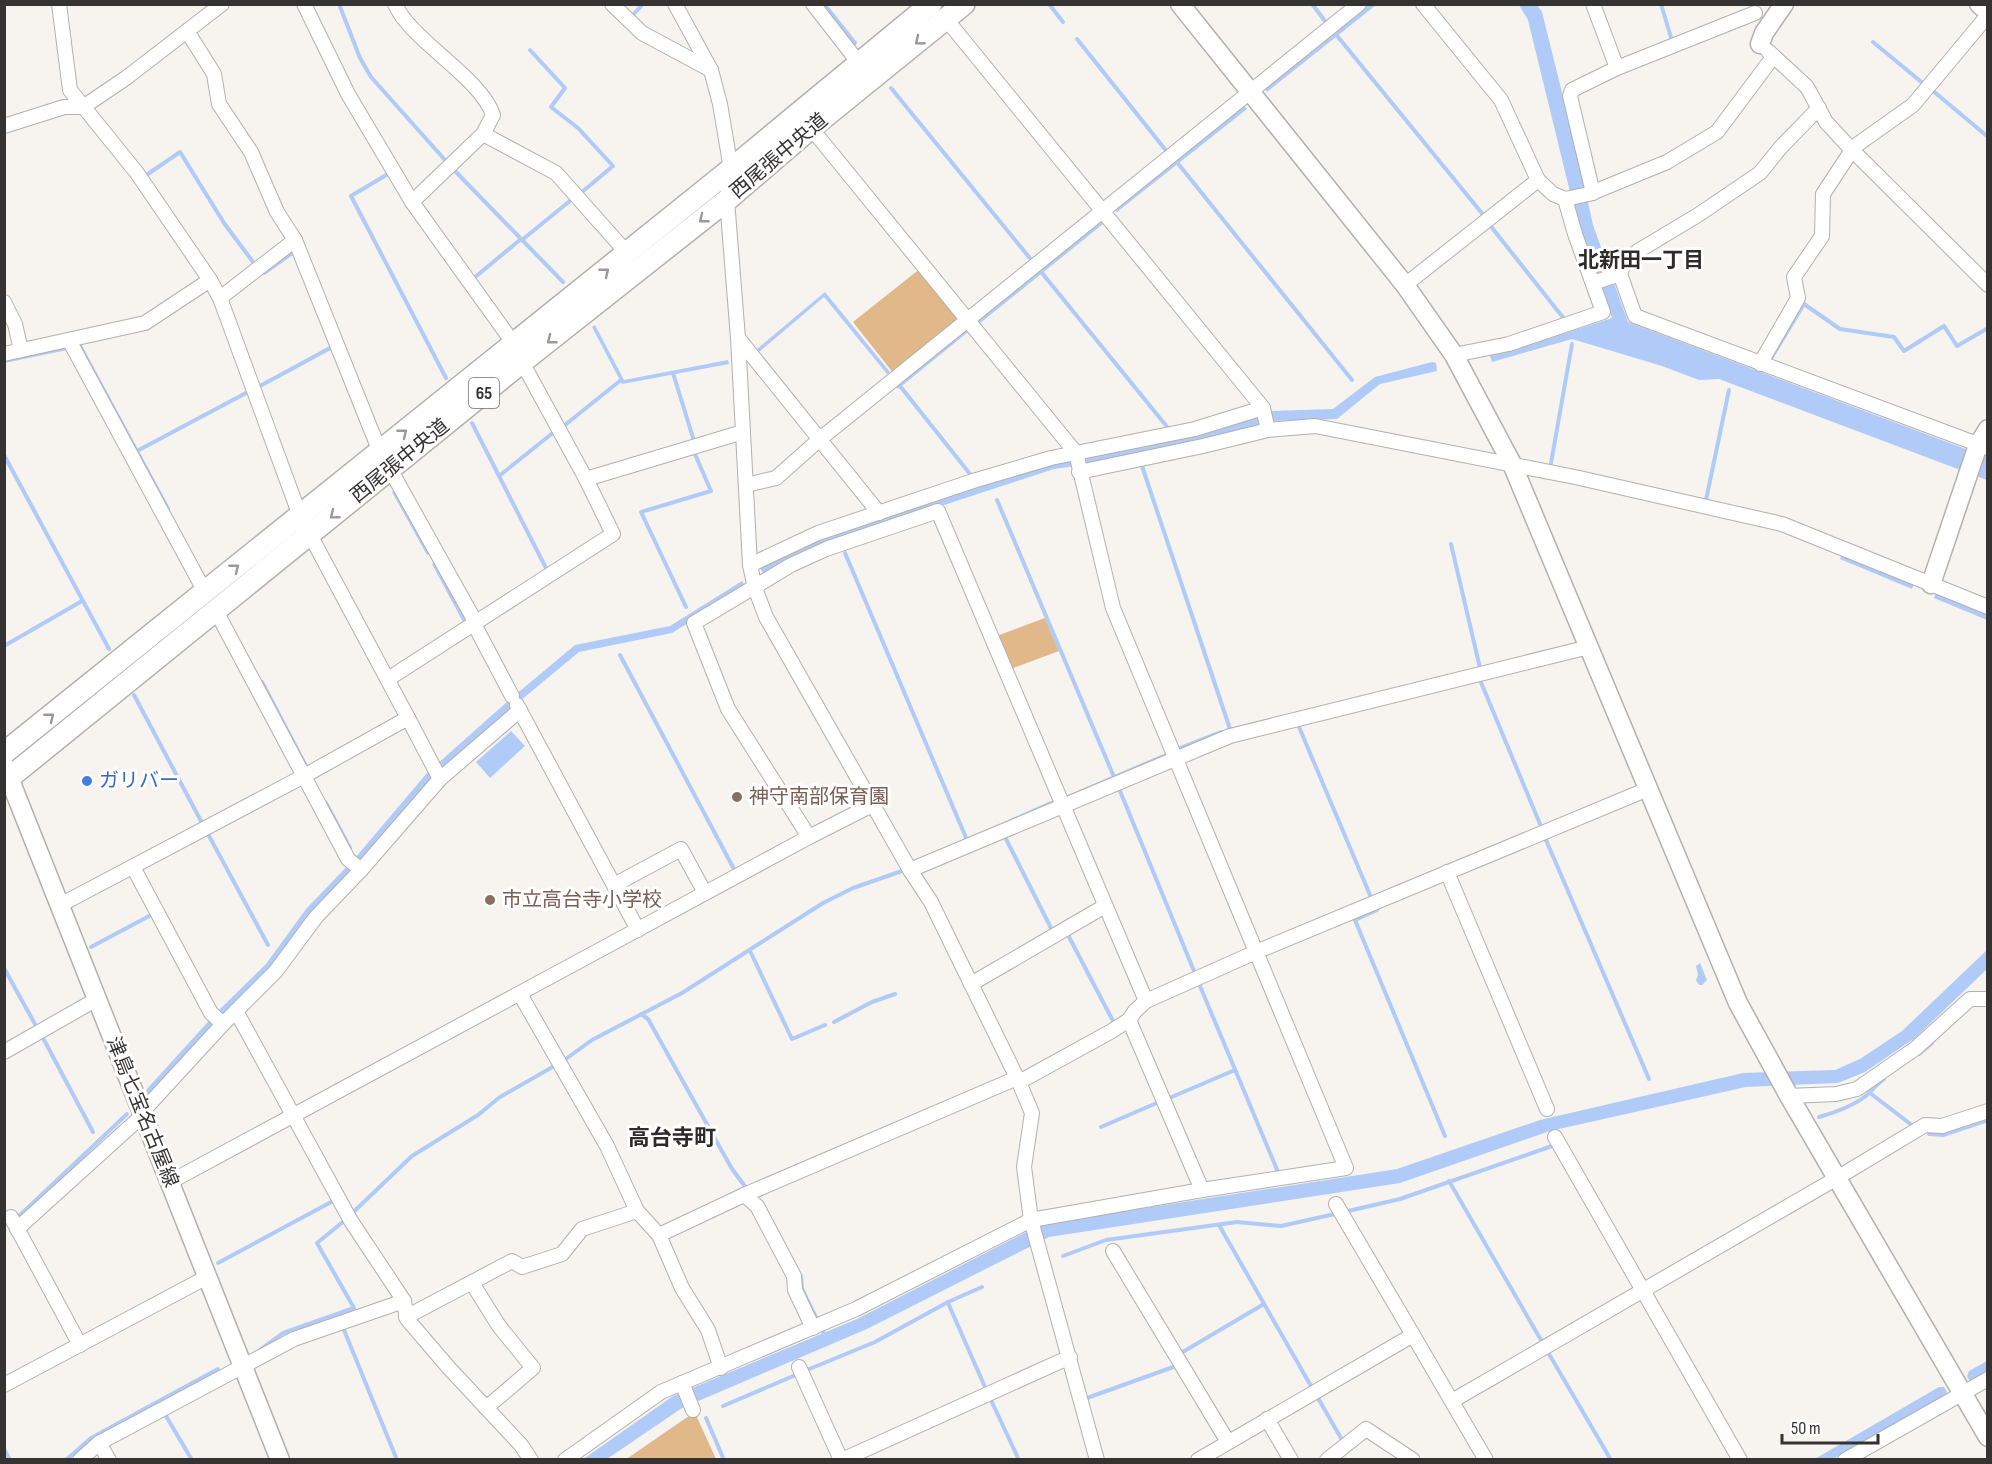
<svg xmlns="http://www.w3.org/2000/svg" width="1992" height="1464" font-family="'Sofia Sans Condensed','Noto Sans JP',sans-serif">
<style>
.green{fill:#e0b88a}
.water{fill:#b0cbf8}
.lines{fill:none;stroke-linecap:round;stroke-linejoin:round}
.stream{stroke:#b0cbf8;stroke-width:4}
.street-casing{stroke:#b4b0ac;stroke-width:16}
.secondary-casing{stroke:#b4b0ac;stroke-width:21}
.primary-casing{stroke:#b4b0ac;stroke-width:24}
.street{stroke:#fff;stroke-width:14}
.secondary{stroke:#fff;stroke-width:18}
.primary{stroke:#fff;stroke-width:21}
.oneway{stroke:#9a9998}
.shop-dot{fill:#3f7fe0;stroke:#fff;stroke-width:2}
.education-dot{fill:#8d6e63;stroke:#fff;stroke-width:2}
.labels{text-anchor:middle;dominant-baseline:central;stroke-width:6;stroke-linejoin:round;paint-order:stroke}
.shield{fill:#fff;stroke:#727070;stroke-width:1.5}
.shield-label{font-size:18px;font-weight:bold;fill:#353332}
.street-label{font-size:20px;fill:#353332;stroke:#fff}
.shop-label{font-size:20px;fill:#366cbe;stroke:#fff;text-anchor:start}
.education-label{font-size:20px;fill:#785e54;stroke:#fff;text-anchor:start}
.neighbourhood-label{font-size:21px;font-weight:bold;fill:#2e2b28;stroke:#fff}
.quarter-label{font-size:22px;font-weight:bold;fill:#2e2b28;stroke:#fff}
</style>
<rect width="100%" height="100%" fill="#f7f3ef"/>
<g class="green">
<path d="M921,268L957,313V322L894,374L853,322Z"/>
<path d="M1045,618L1059,651L1008,670L994,637Z"/>
<path d="M695,1413L716,1459L625,1460L686,1418Z"/>
</g>
<g class="water">
<path d="M1368,5H1376L1267,92L1264,88Z"/>
<path d="M1519,5H1537L1542,12L1578,157L1593,225L1628,322L1987,457V480L1719,379L1699,380L1662,366L1572,339L1492,362L1490,356L1516,349L1612,318L1580,233L1528,20Z"/>
<path d="M1244,105L1247,109L1117,212L1113,208Z"/>
<path d="M1100,220L1103,224L979,324L976,320Z"/>
<path d="M825,292L890,372L887,374L824,297L759,352L757,349Z"/>
<path d="M595,325L624,380L728,360L729,364L622,384L592,327Z"/>
<path d="M964,328L968,332L898,389L895,385Z"/>
<path d="M1432,362L1436,363L1437,371L1380,384L1337,419L1272,421L1203,441L1083,465L1054,469L825,544L765,576L760,568L781,555L822,537L1052,461L1268,411L1333,409L1375,377Z"/>
<path d="M396,489L430,553L427,555L392,492Z"/>
<path d="M1842,554L1914,584L1912,589L1840,559Z"/>
<path d="M436,562L467,621L463,622L432,564Z"/>
<path d="M742,581L746,587L672,633L579,652L509,710L433,779L271,969L149,1097L146,1090L215,1014L266,964L306,909L355,858L427,773L508,701L575,645L670,626Z"/>
<path d="M1936,593L1987,614V620L1934,598Z"/>
<path d="M511,731L525,746L490,778L476,762Z"/>
<path d="M1987,950V969L1915,1038L1865,1072L1838,1083L1746,1087L1550,1131L1400,1183L1049,1237L867,1329L682,1408L607,1459L582,1460L673,1396L857,1319L1042,1224L1397,1169L1540,1120L1743,1073L1835,1070L1860,1059L1902,1031Z"/>
<path d="M1700,963L1707,980L1702,985H1699L1696,980L1698,975L1696,966Z"/>
<path d="M1987,1361V1375L1970,1382L1967,1376L1969,1371Z"/>
<path d="M1939,1387H1944L1947,1392L1944,1397L1833,1459L1813,1460Z"/>
</g>
<g class="lines">
<g class="stream">
<path d="M339,4L360,58L371,77L445,160"/>
<path d="M824,4L855,43"/>
<path d="M1049,4L1063,22"/>
<path d="M1312,4L1328,25"/>
<path d="M1661,4L1672,41"/>
<path d="M631,15L632,16L643,4"/>
<path d="M1334,32L1485,217"/>
<path d="M1077,39L1168,153"/>
<path d="M1873,42L1925,85"/>
<path d="M530,50L565,88L551,107L578,128L613,166L582,192"/>
<path d="M891,88L1033,262"/>
<path d="M1932,90L1988,137"/>
<path d="M1176,161L1352,380"/>
<path d="M456,172L563,282"/>
<path d="M388,174L351,196L446,378"/>
<path d="M145,176L180,152L224,223L256,266"/>
<path d="M1489,224L1565,320"/>
<path d="M522,240L571,200"/>
<path d="M262,271L264,273L292,253L296,255"/>
<path d="M1042,273L1168,428"/>
<path d="M474,278L521,239"/>
<path d="M80,346L168,509"/>
<path d="M1770,360L1804,304L1840,329L1894,337L1904,351L1944,326L1957,346L1988,328"/>
<path d="M4,361L67,348"/>
<path d="M673,373L694,441"/>
<path d="M260,386L332,347"/>
<path d="M900,386L970,474"/>
<path d="M472,423L548,572"/>
<path d="M565,425L621,380"/>
<path d="M137,451L246,393"/>
<path d="M4,455L109,649"/>
<path d="M1551,463L1572,344"/>
<path d="M1142,466L1230,729"/>
<path d="M499,476L554,432"/>
<path d="M997,500L1114,777"/>
<path d="M1706,500L1729,390"/>
<path d="M1451,544L1480,668"/>
<path d="M845,553L967,840"/>
<path d="M686,607L641,512L711,491L694,452"/>
<path d="M4,646L82,601"/>
<path d="M620,655L735,871"/>
<path d="M1480,680L1540,824"/>
<path d="M262,682L306,766"/>
<path d="M134,695L201,821"/>
<path d="M1299,727L1370,895"/>
<path d="M1180,748L1221,732"/>
<path d="M1118,786L1194,971"/>
<path d="M1068,797L1166,755"/>
<path d="M326,803L350,848"/>
<path d="M1013,820L1051,803"/>
<path d="M208,834L268,945"/>
<path d="M1004,835L1053,932"/>
<path d="M1546,840L1649,1079"/>
<path d="M1377,910L1355,920L1445,1136"/>
<path d="M1068,935L1113,1021"/>
<path d="M91,947L153,914V916"/>
<path d="M751,953L792,1039L825,1025"/>
<path d="M4,968L36,1026"/>
<path d="M1200,986L1278,1172"/>
<path d="M641,1014L648,1019L732,1169L747,1189"/>
<path d="M834,1022L872,1002L895,994"/>
<path d="M43,1038L93,1132"/>
<path d="M1919,1054L1932,1043"/>
<path d="M563,1061L592,1040L682,993L823,903L853,888L902,871"/>
<path d="M1870,1093L1913,1126"/>
<path d="M1167,1099L1235,1070"/>
<path d="M1819,1117C1834,1113 1859,1104 1870,1092C1875,1087 1878,1083 1884,1079"/>
<path d="M1101,1127L1159,1102"/>
<path d="M1929,1134L1943,1135L1988,1120"/>
<path d="M1449,1181L1541,1340"/>
<path d="M1348,1211L1400,1199L1552,1146"/>
<path d="M16,1219L127,1114"/>
<path d="M1219,1225L1311,1386"/>
<path d="M1063,1256L1106,1240L1237,1222L1281,1226L1335,1214"/>
<path d="M218,1263L333,1201"/>
<path d="M801,1276L802,1289L825,1336"/>
<path d="M948,1303L985,1387"/>
<path d="M344,1330L397,1460"/>
<path d="M261,1349L283,1333L354,1308L317,1243L344,1221L412,1156L478,1115L500,1097L556,1065"/>
<path d="M1181,1353L1264,1304"/>
<path d="M1549,1354L1611,1460"/>
<path d="M807,1370L875,1342L948,1302L982,1287"/>
<path d="M990,1398L1019,1460"/>
<path d="M1087,1398L1176,1366"/>
<path d="M1318,1398L1342,1440"/>
<path d="M723,1406L798,1374"/>
<path d="M166,1416L192,1460"/>
<path d="M706,1418L724,1460"/>
<path d="M4,1449L10,1460"/>
<path d="M66,1460L91,1438L218,1369"/>
</g>
<g class="street-casing">
<g id="street">
<path d="M59,4L70,90L137,173L210,280L220,298L300,516L408,718L304,776L60,905"/>
<path d="M304,4L348,94L412,202L514,344"/>
<path d="M395,4C398,10 401,16 405,20C426,48 483,83 493,115L483,134L412,202"/>
<path d="M612,4L642,33L711,70"/>
<path d="M675,4L711,70L720,104L731,169L727,200L738,338L750,565L755,588L766,617L910,870L931,902L1019,1082L1032,1113L1024,1167L1031,1220L1097,1460"/>
<path d="M813,4L859,63"/>
<path d="M1423,4L1501,100L1538,180L1553,194L1565,199L1589,194L1667,162L1717,132L1773,57"/>
<path d="M1593,4L1617,68"/>
<path d="M946,19L1263,408L1268,430"/>
<path d="M187,31L214,74L219,104L251,152L277,212L295,240L380,452"/>
<path d="M1768,51L1807,87L1826,122L1851,149L1988,285"/>
<path d="M1819,108L1781,147L1760,173L1698,215L1638,251L1623,266L1620,274L1635,316L1988,448"/>
<path d="M4,126L64,107H83L126,78L222,4"/>
<path d="M483,134L556,173L627,253"/>
<path d="M1851,149L1913,105L1988,15"/>
<path d="M1593,193L1570,96L1572,90L1617,68L1755,13"/>
<path d="M1593,283L1620,274"/>
<path d="M1405,285L1538,180"/>
<path d="M220,298L295,240"/>
<path d="M4,302L15,324L21,350"/>
<path d="M738,338L879,513"/>
<path d="M69,340L205,592"/>
<path d="M4,354L145,323L210,280"/>
<path d="M1454,355L1509,344L1603,312L1575,234L1565,199"/>
<path d="M522,362L586,479L743,432"/>
<path d="M1760,364L1798,298L1794,277L1822,236L1823,194L1852,150"/>
<path d="M390,469L476,623"/>
<path d="M1079,472L1203,446L1268,430L1315,426L1575,477L1782,524L1988,607"/>
<path d="M746,485L776,478L820,439L1359,4"/>
<path d="M750,565L818,533L973,481L1051,458L1195,429L1263,408"/>
<path d="M216,611L348,859L361,870"/>
<path d="M474,624L512,696"/>
<path d="M388,679L613,534L586,479"/>
<path d="M517,705L638,930"/>
<path d="M408,718L440,779"/>
<path d="M809,837L728,709L694,623L791,565L826,549L938,511L1146,1001"/>
<path d="M133,867L211,1013L223,1024"/>
<path d="M910,870L1230,736L1589,647"/>
<path d="M1447,872L1547,1109"/>
<path d="M614,885L681,849L705,893"/>
<path d="M971,984L1105,906"/>
<path d="M520,994L607,1146L637,1211L659,1235L682,1288L708,1330L721,1368"/>
<path d="M236,1011L351,1221L404,1301L407,1319L449,1368L521,1445L531,1460"/>
<path d="M1129,1020L1202,1190"/>
<path d="M4,1052L97,999"/>
<path d="M1019,1082L1110,1032L1129,1020L1135,1011L1146,1001L1256,952L1648,789"/>
<path d="M1789,1096L1836,1094L1857,1089L1916,1048L1970,999H1988"/>
<path d="M142,1112L223,1024L276,971L316,917L361,870L440,779L520,710"/>
<path d="M1555,1137L1740,1460"/>
<path d="M170,1182L809,837L874,804"/>
<path d="M744,1195L757,1206L794,1276L795,1290L813,1328"/>
<path d="M1336,1204L1413,1335"/>
<path d="M11,1217L80,1345"/>
<path d="M17,1229L143,1115"/>
<path d="M659,1235L744,1195L1017,1078"/>
<path d="M1113,1251L1228,1442"/>
<path d="M472,1283L499,1326L533,1368L486,1408"/>
<path d="M406,1317L512,1261L522,1267L562,1254L582,1229L637,1211"/>
<path d="M799,1367L841,1460"/>
<path d="M682,1383L693,1410"/>
<path d="M4,1385L207,1277"/>
<path d="M1452,1401L1837,1178L1925,1125L1942,1126L1988,1111"/>
<path d="M1267,1419L1291,1460"/>
<path d="M99,1443L109,1460"/>
<path d="M80,1460L99,1443L294,1339L404,1301"/>
<path d="M565,1460L661,1392L856,1309L1031,1220L1202,1190L1346,1168L1113,608L1076,453L811,128"/>
<path d="M842,1460L1070,1357"/>
<path d="M1198,1460L1413,1335L1486,1460"/>
<path d="M1327,1460L1366,1429L1413,1460"/>
<path d="M1845,1460L1988,1379"/>
</g>
</g>
<g class="secondary-casing">
<g id="secondary">
<path d="M1180,4L1405,285L1454,355L1512,464L1738,1003L1789,1096L1988,1437"/>
<path d="M1979,4L1988,12"/>
<path d="M1760,44L1764,33L1784,4"/>
<path d="M1931,584L1978,445L1988,429"/>
<path d="M4,765L280,1460"/>
</g>
</g>
<g class="primary-casing">
<g id="primary">
<path d="M4,753L731,169L931,4"/>
<path d="M4,782L522,362L727,200L811,128L964,4"/>
</g>
</g>
<use href="#street" class="street"/>
<use href="#secondary" class="secondary"/>
<use href="#primary" class="primary"/>
</g>
<defs><path id="oneway-chevron" d="M-2-3.5L2.5 0L-2 3.5" fill="none" stroke-width="1.6" stroke-linecap="round" stroke-linejoin="round" transform="scale(1.5)"/></defs>
<g class="oneway">
<use href="#oneway-chevron" transform="translate(919 41) rotate(141)"/>
<use href="#oneway-chevron" transform="translate(703 219) rotate(142)"/>
<use href="#oneway-chevron" transform="translate(605 272) rotate(-39)"/>
<use href="#oneway-chevron" transform="translate(551 340) rotate(142)"/>
<use href="#oneway-chevron" transform="translate(403 433) rotate(-39)"/>
<use href="#oneway-chevron" transform="translate(334 515) rotate(141)"/>
<use href="#oneway-chevron" transform="translate(235 568) rotate(-39)"/>
<use href="#oneway-chevron" transform="translate(50 717) rotate(-39)"/>
</g>
<circle class="shop-dot" cx="87" cy="781" r="6"/>
<g class="education-dot">
<circle cx="737" cy="797" r="6"/>
<circle cx="490" cy="900" r="6"/>
</g>
<g class="labels">
<rect class="shield" x="469" y="378" width="30" height="30" rx="4.5"/>
<g class="shield-label">
<text x="484" y="393">65</text>
</g>
<g class="street-label">
<text transform="translate(779 156) rotate(-40)">西尾張中央道</text>
<text transform="translate(400 461) rotate(-39)">西尾張中央道</text>
<text transform="translate(142 1112) rotate(68)">津島七宝名古屋線</text>
</g>
<g class="shop-label">
<text x="99" y="781">ガリバー</text>
</g>
<g class="education-label">
<text x="749" y="797">神守南部保育園</text>
<text x="502" y="900">市立高台寺小学校</text>
</g>
<g class="neighbourhood-label">
<text x="1641" y="260">北新田一丁目</text>
</g>
<g class="quarter-label">
<text x="672" y="1138">高台寺町</text>
</g>
</g>
<rect width="1992" height="1464" fill="none" stroke="#353332" stroke-width="12"/>
<path d="M1782 1434v9h96v-9" fill="none" stroke="#353332" stroke-width="3"/>
<text x="1791" y="1434" font-size="18" fill="#353332" stroke="#ffffff" stroke-width="4.5" paint-order="stroke">50 m</text>
</svg>
